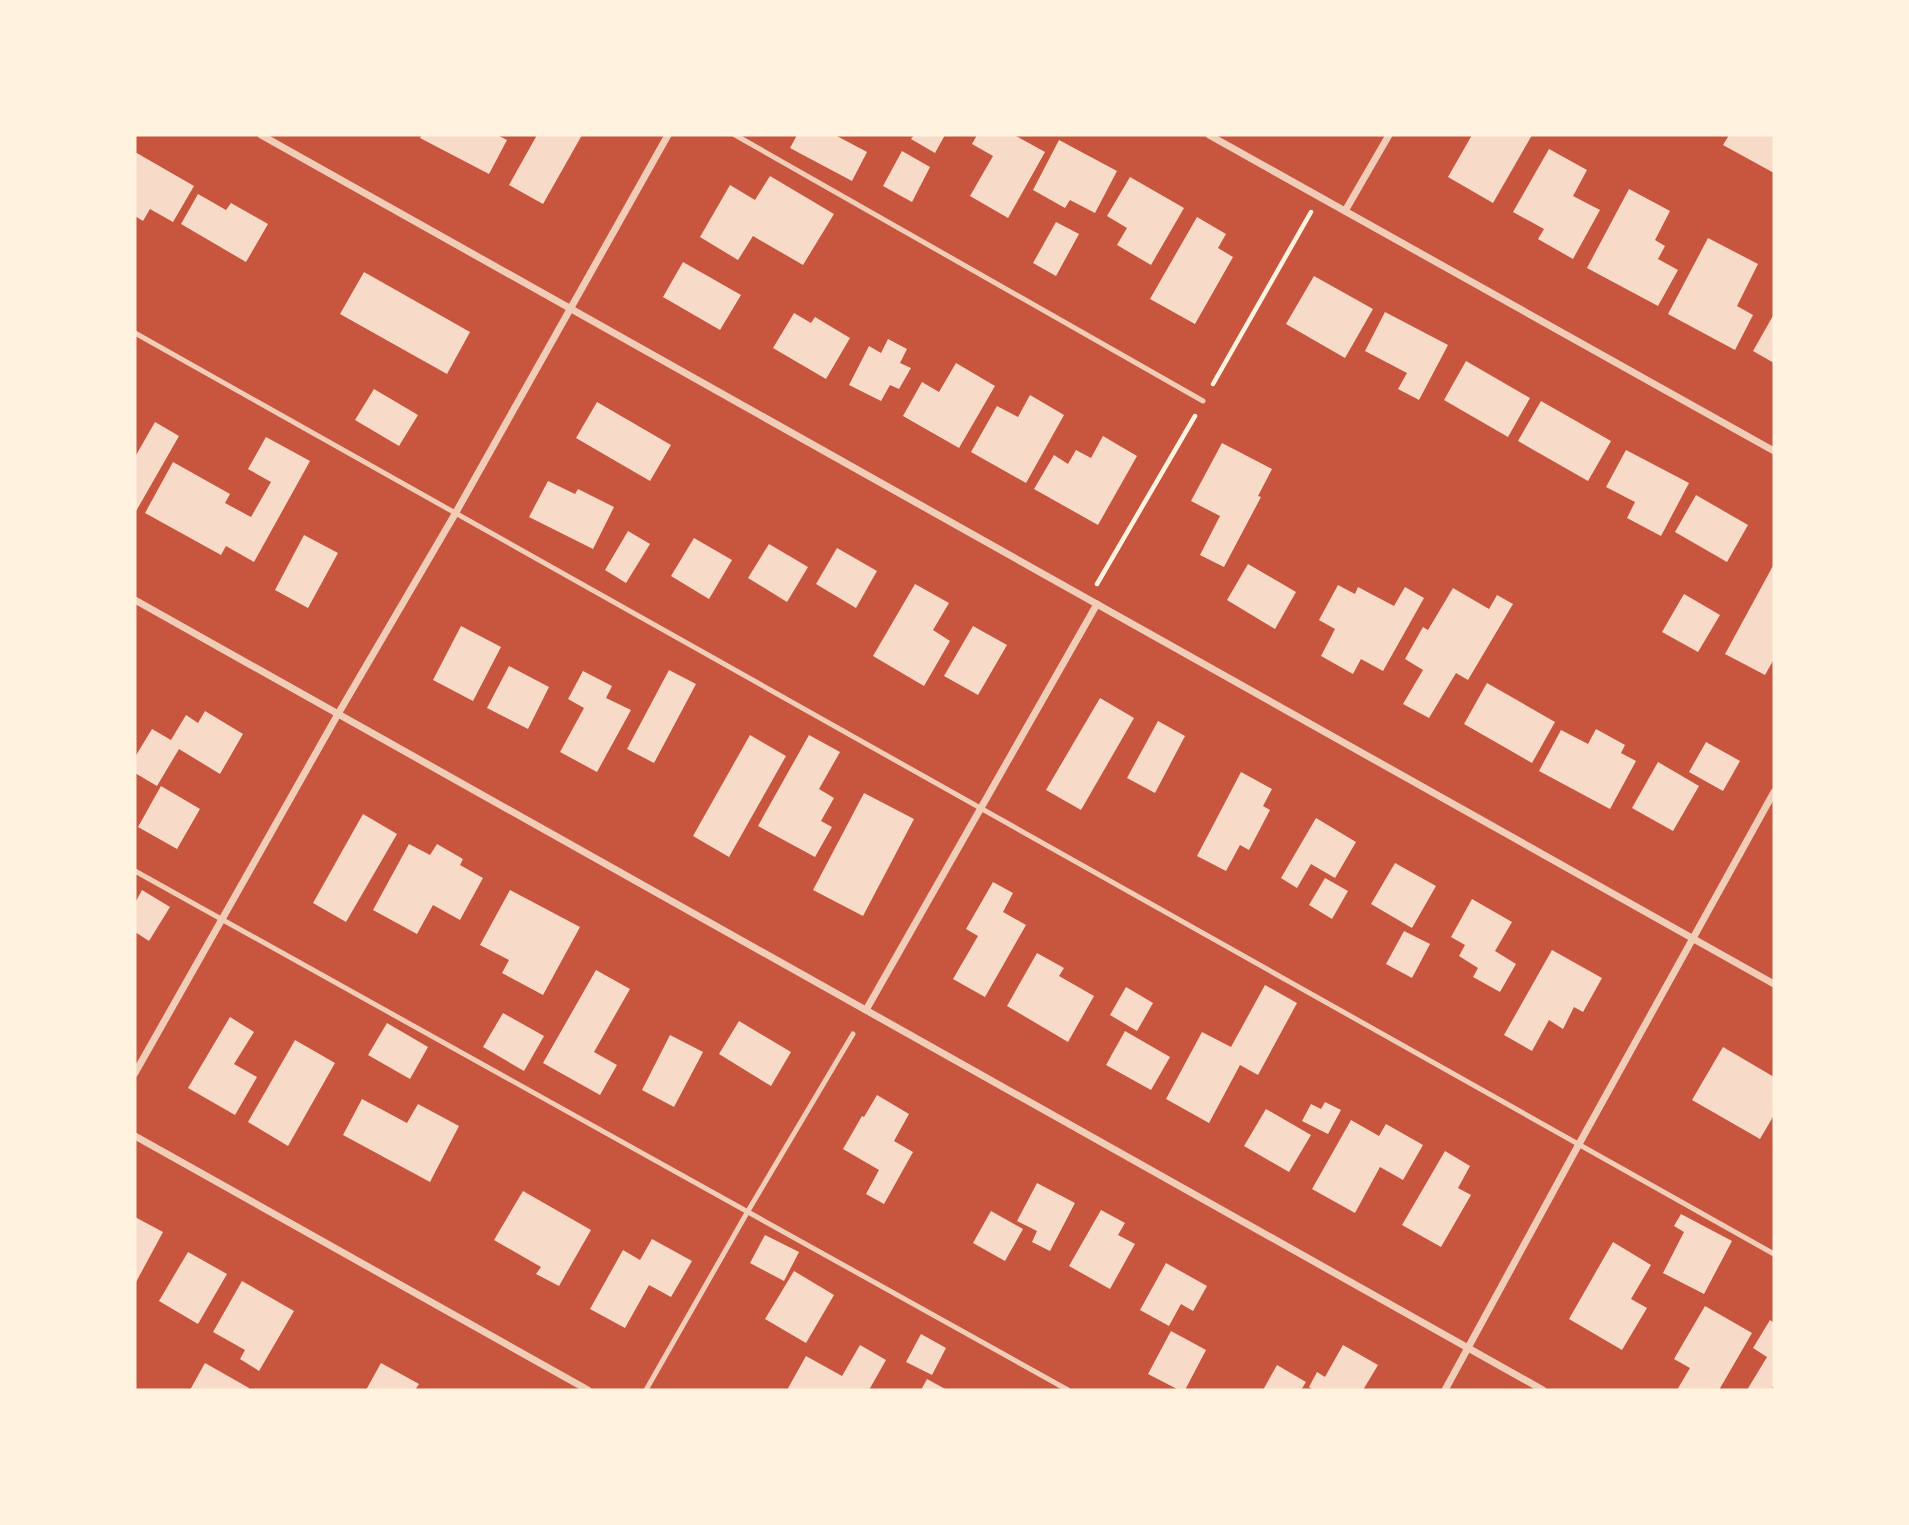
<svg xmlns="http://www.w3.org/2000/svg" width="1909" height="1525" font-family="Mulish,sans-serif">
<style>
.building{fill:#f7dbc8}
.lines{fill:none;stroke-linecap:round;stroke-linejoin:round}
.path{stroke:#fff3e0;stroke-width:4.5}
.service{stroke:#f1ccb7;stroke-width:5}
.minor{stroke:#f1ccb7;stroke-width:7}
</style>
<rect width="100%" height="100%" fill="#c8553d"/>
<g class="building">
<path d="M422,135H497L507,140L489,174L420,138Z"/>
<path d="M537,135H582L543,204L509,185Z"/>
<path d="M797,135H835L867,152L852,181L790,148Z"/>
<path d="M914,135H945L935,153L911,139Z"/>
<path d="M977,135H1014L1045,152L1008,218L970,196L993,156L972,144Z"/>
<path d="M1472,135H1532L1493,203L1448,177Z"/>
<path d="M1729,135H1774V173L1723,145Z"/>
<path d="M1059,140L1117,171L1095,213L1070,200L1065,208L1033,190Z"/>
<path d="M1549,149L1587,170L1573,196L1600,210L1573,259L1538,239L1544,229L1513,212Z"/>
<path d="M902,151L930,167L912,202L883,186Z"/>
<path d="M135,152L194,186L173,222L150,209L143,221L135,216Z"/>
<path d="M770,176L834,214L803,265L753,236L738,260L700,237L730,185L755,200Z"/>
<path d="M1130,177L1184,208L1151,265L1117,245L1127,228L1107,216Z"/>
<path d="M1629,189L1670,211L1655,240L1665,246L1658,259L1678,270L1658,306L1587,268Z"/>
<path d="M198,194L226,210L231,203L268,224L246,262L181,224Z"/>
<path d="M1197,217L1226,234L1218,248L1233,257L1195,324L1150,299Z"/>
<path d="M1056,222L1079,234L1056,276L1033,263Z"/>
<path d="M1708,238L1758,264L1737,306L1753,315L1735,350L1668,314Z"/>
<path d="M683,262L741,295L720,330L663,297Z"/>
<path d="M364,272L470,332L447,374L340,314Z"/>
<path d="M1314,276L1373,309L1345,358L1286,324Z"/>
<path d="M1385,312L1448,345L1419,400L1398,389L1407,373L1365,351Z"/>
<path d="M794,313L811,323L815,317L850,338L826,379L773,348Z"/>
<path d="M1774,314V363L1753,351Z"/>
<path d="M888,339L907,349L900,363L911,368L899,389L890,385L881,401L849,385L869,346L881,353Z"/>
<path d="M1466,361L1530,398L1508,437L1444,400Z"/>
<path d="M956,363L995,386L959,448L903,416L922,382L939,392Z"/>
<path d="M374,389L418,415L399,446L355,420Z"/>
<path d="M1030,395L1064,415L1026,483L971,452L997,406L1018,417Z"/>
<path d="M1541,401L1611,441L1588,481L1518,441Z"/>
<path d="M597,402L671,445L650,481L576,438Z"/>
<path d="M155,422L179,436L135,513V457Z"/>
<path d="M1103,436L1137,456L1098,525L1034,489L1054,455L1068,464L1076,450L1091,458Z"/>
<path d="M266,437L310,461L254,562L226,546L221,555L145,513L173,462L230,494L225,503L251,517L271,482L248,469Z"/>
<path d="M1222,443L1272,469L1258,496L1261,497L1224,567L1200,555L1220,516L1191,501Z"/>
<path d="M1626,450L1689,483L1661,536L1627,518L1635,502L1606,487Z"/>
<path d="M548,481L575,494L578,489L614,507L593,549L529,517Z"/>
<path d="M1696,495L1748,525L1727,562L1675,532Z"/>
<path d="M628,531L650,544L626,583L605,570Z"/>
<path d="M304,535L338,553L308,608L275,590Z"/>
<path d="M694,538L732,560L709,599L671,576Z"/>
<path d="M769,544L808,567L787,602L748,578Z"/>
<path d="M837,548L877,571L856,608L816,584Z"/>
<path d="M1248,564L1296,592L1275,629L1227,600Z"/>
<path d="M1774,564V659L1765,675L1725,654Z"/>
<path d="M915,584L949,603L933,630L950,641L924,686L873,656Z"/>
<path d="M1338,585L1355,594L1358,587L1394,606L1405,587L1424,598L1383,671L1361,659L1353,674L1321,656L1335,629L1319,620Z"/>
<path d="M1453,588L1489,609L1497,595L1513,604L1468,680L1456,673L1429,718L1403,704L1423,670L1405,659L1423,627L1428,630Z"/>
<path d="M1684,594L1720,615L1698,652L1662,632Z"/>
<path d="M461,626L501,647L473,701L433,680Z"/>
<path d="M973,626L1007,645L978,695L944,676Z"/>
<path d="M509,666L549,687L528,729L487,708Z"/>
<path d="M669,670L696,684L654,763L627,749Z"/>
<path d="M583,671L612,686L606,698L631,710L597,772L560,752L584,708L568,699Z"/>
<path d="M1487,683L1555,722L1532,763L1464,724Z"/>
<path d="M1100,698L1134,718L1081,810L1046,790Z"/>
<path d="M205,711L243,734L220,774L179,749L157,786L135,773V757L152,729L171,740L186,715L198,723Z"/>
<path d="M1158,721L1185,736L1155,793L1127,778Z"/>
<path d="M1596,729L1625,745L1621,753L1636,761L1610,809L1539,771L1561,730L1588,744Z"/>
<path d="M750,735L786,756L729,857L693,836Z"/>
<path d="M809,735L840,752L819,789L834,798L821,821L832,827L815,857L758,826Z"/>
<path d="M1706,742L1740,761L1723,791L1689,772Z"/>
<path d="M1658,762L1699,786L1673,831L1632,808Z"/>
<path d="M1241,772L1272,789L1263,806L1270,810L1249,850L1240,845L1226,871L1197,856Z"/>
<path d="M161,786L200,809L177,849L138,827Z"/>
<path d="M864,793L914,819L863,916L813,890Z"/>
<path d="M363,814L397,834L346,922L313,903Z"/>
<path d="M1316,818L1356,842L1335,878L1311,864L1297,888L1281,878Z"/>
<path d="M409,844L430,855L437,844L463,859L460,865L483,878L460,920L433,905L417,934L373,910Z"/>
<path d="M1395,863L1436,886L1412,928L1371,904Z"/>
<path d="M1325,878L1348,891L1332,919L1309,905Z"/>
<path d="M993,882L1013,893L1003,912L1026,925L985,997L953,979L978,936L966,929Z"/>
<path d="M142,890L170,907L149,941L135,932V903Z"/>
<path d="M510,890L580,927L543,995L502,973L509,960L480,945Z"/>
<path d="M1472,899L1512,922L1495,951L1516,964L1500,992L1473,977L1478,968L1459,956L1465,945L1451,937Z"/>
<path d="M1404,931L1430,944L1412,978L1386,964Z"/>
<path d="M1552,950L1602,978L1583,1012L1574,1007L1563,1029L1549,1020L1532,1051L1504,1035Z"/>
<path d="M1037,953L1064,968L1059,976L1094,996L1068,1042L1007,1006Z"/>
<path d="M596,970L630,989L594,1052L617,1065L600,1095L543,1063Z"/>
<path d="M1265,985L1297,1003L1258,1075L1240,1065L1209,1123L1166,1099L1202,1032L1231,1047Z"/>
<path d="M1126,987L1153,1003L1137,1031L1110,1015Z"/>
<path d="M503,1013L544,1036L524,1071L483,1047Z"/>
<path d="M230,1017L254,1032L234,1064L257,1077L235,1115L188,1088Z"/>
<path d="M739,1021L791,1052L771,1086L719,1054Z"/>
<path d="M387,1023L428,1047L410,1079L368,1055Z"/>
<path d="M1125,1031L1170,1057L1151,1090L1106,1065Z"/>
<path d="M670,1035L703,1052L674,1107L642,1090Z"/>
<path d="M295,1040L335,1063L288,1146L248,1122Z"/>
<path d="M1723,1047L1774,1077V1115L1760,1139L1692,1100Z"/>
<path d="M877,1095L909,1114L894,1141L913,1152L884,1204L866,1194L879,1170L843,1149L862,1116L864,1117Z"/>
<path d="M362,1099L407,1123L418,1104L459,1126L430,1182L343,1135Z"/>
<path d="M1325,1102L1341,1110L1328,1134L1302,1121L1311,1104L1321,1109Z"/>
<path d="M1266,1109L1311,1135L1289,1172L1244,1146Z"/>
<path d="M1351,1120L1379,1136L1386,1124L1423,1145L1403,1180L1380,1167L1355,1213L1312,1189Z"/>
<path d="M1445,1151L1470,1166L1458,1188L1471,1195L1441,1247L1402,1225Z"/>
<path d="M1037,1183L1075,1203L1050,1251L1032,1242L1037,1231L1017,1221Z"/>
<path d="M523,1191L591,1230L559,1286L536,1274L541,1267L494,1240Z"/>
<path d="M1101,1210L1125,1223L1118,1235L1135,1244L1110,1289L1069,1266Z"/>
<path d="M991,1211L1023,1229L1005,1261L973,1243Z"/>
<path d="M1681,1214L1732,1241L1704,1294L1663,1273L1684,1232L1674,1226Z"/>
<path d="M135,1217L163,1232L135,1284Z"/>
<path d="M765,1235L799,1252L784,1281L750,1263Z"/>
<path d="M652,1239L692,1261L671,1297L649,1285L625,1328L590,1309L623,1250L640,1260Z"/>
<path d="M1613,1242L1651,1265L1631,1299L1647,1308L1622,1350L1569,1319Z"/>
<path d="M188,1252L227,1274L198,1324L159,1301Z"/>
<path d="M1166,1263L1207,1286L1193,1311L1181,1304L1169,1326L1140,1310Z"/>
<path d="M794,1271L834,1295L806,1343L765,1319Z"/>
<path d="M242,1281L294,1311L259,1371L240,1359L245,1350L213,1332Z"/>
<path d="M1705,1306L1752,1333L1719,1390H1677L1690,1368L1674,1359Z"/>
<path d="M1770,1320L1774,1323V1384L1772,1388L1774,1390H1747L1767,1357L1753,1348Z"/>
<path d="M1171,1331L1206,1350L1185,1390H1179L1148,1374Z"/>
<path d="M921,1334L946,1348L932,1375L906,1362Z"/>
<path d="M860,1345L886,1360L869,1390H787L806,1356L842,1376Z"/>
<path d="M1343,1345L1378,1365L1363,1390H1313L1309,1387L1317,1372L1325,1377Z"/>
<path d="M205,1363L249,1388L248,1390H190Z"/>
<path d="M381,1363L419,1384L415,1390H366Z"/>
<path d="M1277,1365L1306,1382L1301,1390H1263Z"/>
<path d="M927,1379L947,1390H921Z"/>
</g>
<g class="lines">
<g class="path">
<path d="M1213,384L1311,212"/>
<path d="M1097,584L1195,416"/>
</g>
<g class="service">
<path d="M735,135L1203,401"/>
<path d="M135,333L1774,1254"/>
<path d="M135,871L1068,1390"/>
<path d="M646,1390L748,1211L853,1034"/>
</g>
<g class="minor">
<path d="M261,135L1774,984"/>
<path d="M1209,135L1774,451"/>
<path d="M1345,211L1389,135"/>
<path d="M135,600L1543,1390"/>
<path d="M866,1010L1097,604"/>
<path d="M135,1073L338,714L455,514L668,135"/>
<path d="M135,1136L588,1390"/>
<path d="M1445,1390L1579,1144L1774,792"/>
</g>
</g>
<rect width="1909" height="1525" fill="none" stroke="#fff3e0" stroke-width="273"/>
</svg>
